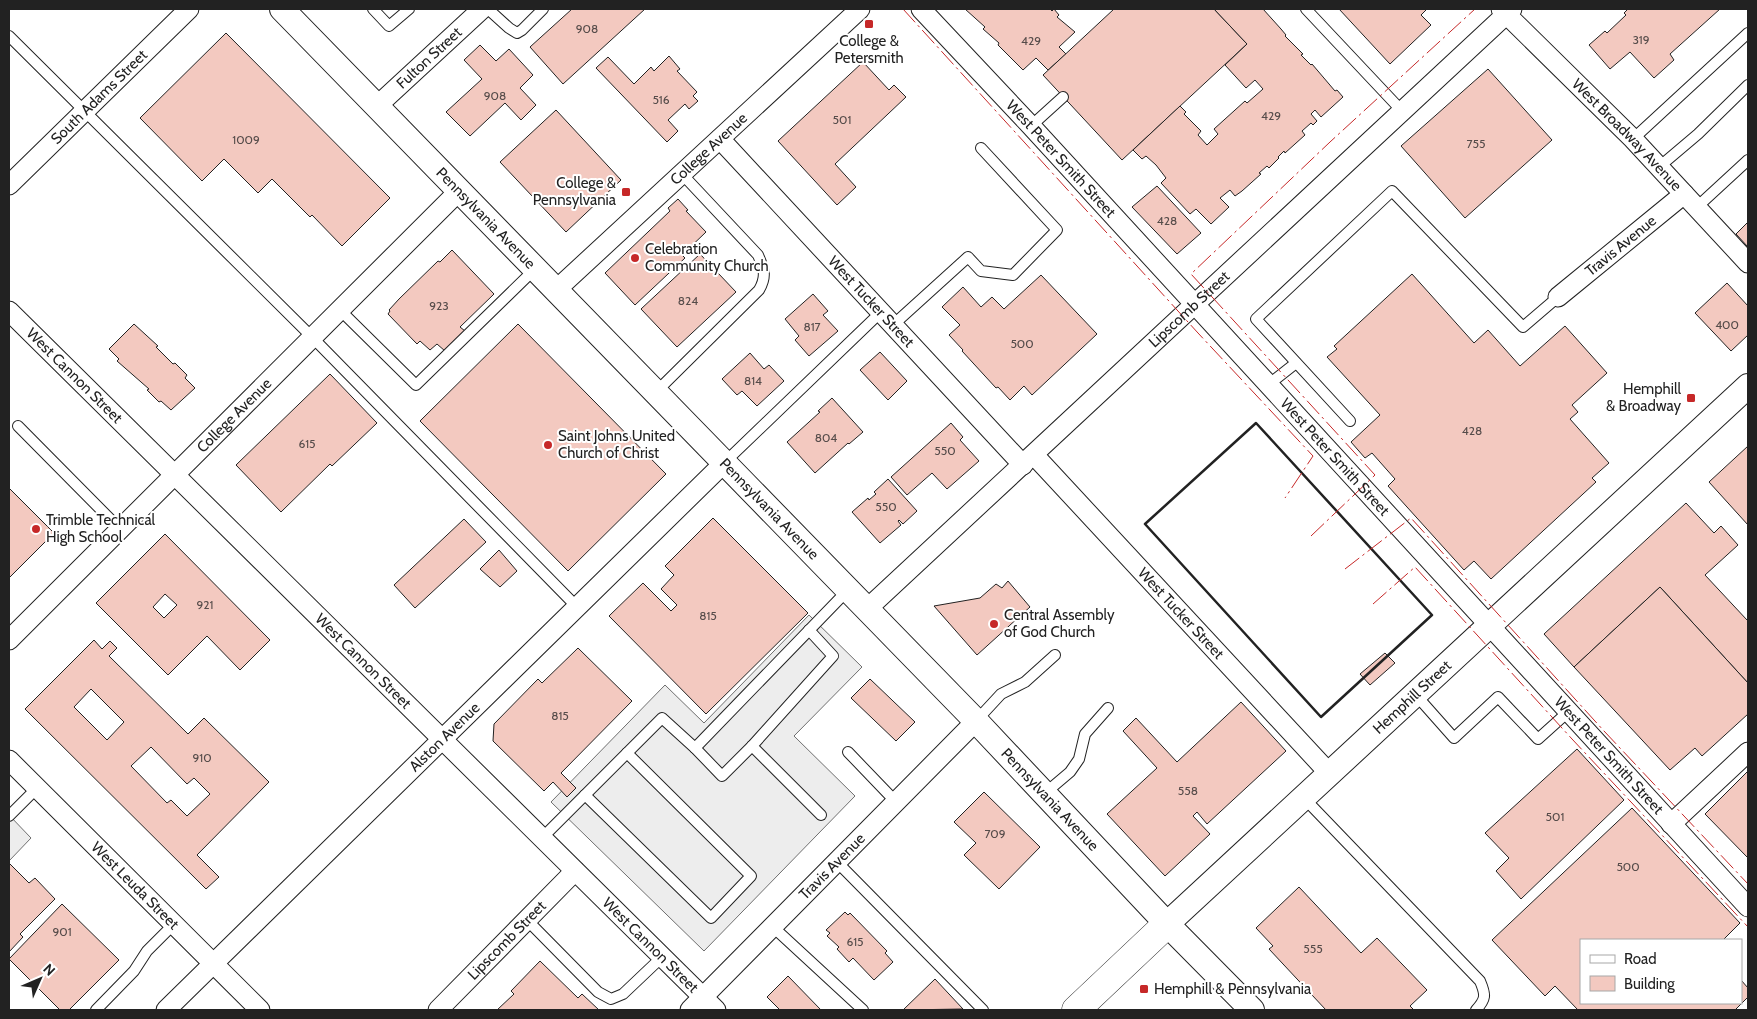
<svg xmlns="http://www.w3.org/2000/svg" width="1757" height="1019" font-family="Cabin,sans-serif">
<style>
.parking{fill:#ededed;stroke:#6f6f6f}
.building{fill:#f3c9c0;stroke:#222;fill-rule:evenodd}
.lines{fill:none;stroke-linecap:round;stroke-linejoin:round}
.service-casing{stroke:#222;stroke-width:12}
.minor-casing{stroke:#222;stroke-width:21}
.tertiary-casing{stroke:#222;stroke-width:26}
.secondary-casing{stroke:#222;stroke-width:29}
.service{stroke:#fff;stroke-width:10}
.minor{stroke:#fff;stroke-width:19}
.tertiary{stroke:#fff;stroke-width:24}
.secondary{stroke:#fff;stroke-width:28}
.wall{stroke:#222;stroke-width:2.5}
.power{stroke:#c62828;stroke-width:1;stroke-dasharray:18 4 2.5 4;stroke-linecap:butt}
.poi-dot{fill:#c62828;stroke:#fff;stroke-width:2}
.labels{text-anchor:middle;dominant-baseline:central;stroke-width:4;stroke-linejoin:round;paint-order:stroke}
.number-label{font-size:12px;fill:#564c4a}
.poi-label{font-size:15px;fill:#222;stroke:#fff;text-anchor:start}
.street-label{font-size:15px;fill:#222;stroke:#fff}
</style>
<rect width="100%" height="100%" fill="#fff"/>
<g class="parking">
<path d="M809,615L862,667L794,736L855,796L704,951L551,802L665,685L704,723Z"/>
<path d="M9,815L31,838L9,861Z"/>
</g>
<g class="building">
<path d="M572,9H645L563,84L530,47Z"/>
<path d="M965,9H1050L1052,11L1054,9L1059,15L1057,17L1075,32L1059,47L1066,54L1048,70L1036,58L1023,70L998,45L999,43L983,29L985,27Z"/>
<path d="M1114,9H1214L1247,44L1122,160L1043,75Z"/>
<path d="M1214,9H1263L1281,29L1286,35L1285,36L1303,54L1301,55L1311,65L1312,64L1335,91L1337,90L1343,97L1321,117L1315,110L1311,114L1317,121L1313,125L1311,123L1302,131L1305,135L1285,153L1284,151L1278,157L1279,158L1269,168L1267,166L1259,173L1261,174L1242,191L1235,196L1230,190L1220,198L1229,207L1211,224L1196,209L1190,214L1161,183L1166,178L1156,165L1146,156L1142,159L1133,150L1180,106L1186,112L1184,114L1201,131L1198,135L1207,145L1218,134L1214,129L1245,101L1247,103L1263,89L1255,80L1246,88L1225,65L1247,44Z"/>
<path d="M1339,9H1427L1421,15L1431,25L1390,64Z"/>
<path d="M1628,9H1720L1670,54L1674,60L1654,78L1630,52L1610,69L1589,45L1605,31L1607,33L1626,15L1624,13Z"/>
<path d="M226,33L390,198L342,246L312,215L310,217L272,179L258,193L224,159L202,181L140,118Z"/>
<path d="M480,45L496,61L509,49L533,75L520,88L536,105L521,120L505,103L470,136L446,112L482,79L464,60Z"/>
<path d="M669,56L680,69L677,71L697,92L693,96L698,101L689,109L685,104L668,120L678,131L667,142L596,68L608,57L634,84L651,67L654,71Z"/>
<path d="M863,62L889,90L894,85L906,97L835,164L856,187L837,205L778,141Z"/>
<path d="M1488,69L1552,140L1465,218L1401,146Z"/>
<path d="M556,110L621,180L566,232L500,162Z"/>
<path d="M1157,186L1201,233L1177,254L1132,207Z"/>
<path d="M678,199L688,210L686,211L706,232L682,255L685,258L635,305L605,273L670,211L668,208Z"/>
<path d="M1748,222V247L1736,234Z"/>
<path d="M452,250L494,294L460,327L465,331L445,351L437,344L430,350L420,341L417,344L388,314L390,311L389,310L399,299L438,261L440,262Z"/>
<path d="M700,254L736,292L677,347L641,309Z"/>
<path d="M1412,274L1474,343L1488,330L1520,366L1565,326L1607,373L1572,405L1578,412L1570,419L1609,463L1592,478L1596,482L1491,579L1474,561L1464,570L1388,486L1395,479L1372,453L1365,458L1351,442L1380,415L1327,357L1337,349L1334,346Z"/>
<path d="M1041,275L1097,334L1032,395L1024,386L1010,400L998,387L996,388L962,351L963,350L949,335L960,325L942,307L963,287L981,307L992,297L1004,309Z"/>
<path d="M1727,283L1748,306V335L1731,351L1695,313Z"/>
<path d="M813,294L828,311L823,315L838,331L809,356L795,340L799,336L785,319Z"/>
<path d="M134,324L158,346L156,347L173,364L175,363L187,375L185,378L195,388L171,410L161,401L159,402L147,390L149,389L117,361L119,359L109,349Z"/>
<path d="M518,324L666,474L568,571L420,421Z"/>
<path d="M880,352L907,381L888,400L860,370Z"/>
<path d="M750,353L764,369L769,365L784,381L757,406L742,391L737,395L722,379Z"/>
<path d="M330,374L377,423L332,466L330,464L281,512L236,465Z"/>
<path d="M832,398L863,432L849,444L848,443L815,473L787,442L820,412L818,411Z"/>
<path d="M951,423L963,437L960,440L979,461L947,489L932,473L907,495L891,477Z"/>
<path d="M1748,446V525L1709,482Z"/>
<path d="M888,479L917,511L903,524L899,520L898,521L901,525L880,543L852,512L868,498L869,500L876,494L874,492Z"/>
<path d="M9,488L54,533L9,578Z"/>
<path d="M1686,503L1714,533L1721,526L1738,545L1705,575L1747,620L1748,619V683L1660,587L1574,667L1544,634Z"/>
<path d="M713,518L808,613L706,714L609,616L643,583L671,611L677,605L661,589L674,575L665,566Z"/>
<path d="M464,519L486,542L415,608L394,585Z"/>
<path d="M165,534L270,640L240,670L207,636L168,675L96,603ZM165,594L177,605L164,618L153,607Z"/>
<path d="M499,550L517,571L500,587L480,569Z"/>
<path d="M1008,581L1030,607L977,655L934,606L980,598L996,584L1002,588Z"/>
<path d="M1660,587L1748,683V714L1702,756L1695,748L1670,770L1574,667Z"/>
<path d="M94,640L102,649L110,641L117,648L109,656L188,734L204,718L269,782L197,855L219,877L206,889L25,709ZM91,689L124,722L107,740L74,707ZM151,747L187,784L194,778L210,794L187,816L171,800L167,803L131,766Z"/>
<path d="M578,648L632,701L561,773L576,788L567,797L553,782L544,791L493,741L494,724L538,679L542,683Z"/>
<path d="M1385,653L1395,663L1370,685L1360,674Z"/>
<path d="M870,679L915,722L896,741L851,698Z"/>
<path d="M1241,702L1286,751L1207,824L1197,812L1193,816L1210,834L1165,876L1107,814L1157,768L1123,731L1136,718L1177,762Z"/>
<path d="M1577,749L1624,800L1521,899L1496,871L1509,858L1485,833Z"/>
<path d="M1748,771V858L1705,814Z"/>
<path d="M984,792L1040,847L999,889L964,855L976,843L954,822Z"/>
<path d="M1632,808L1740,923L1723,940H1581V1003H1741V980L1748,988V997L1735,1010H1578L1555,986L1545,996L1492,940Z"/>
<path d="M10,864L29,883L35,878L55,899L20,934L23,937L9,952V866Z"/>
<path d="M1299,887L1361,953L1377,938L1427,990L1410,1006L1414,1010H1326L1269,949L1273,946L1256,928Z"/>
<path d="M62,904L119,960L69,1010H60L9,959Z"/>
<path d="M845,912L848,915L850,913L887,951L885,953L893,962L874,980L853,958L849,962L837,949L839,947L827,936L830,933L826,930Z"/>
<path d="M540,961L578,998L582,994L599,1010H497L514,994L511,991Z"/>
<path d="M788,976L821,1010H780L767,997Z"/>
<path d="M935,979L963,1009L903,1010Z"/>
</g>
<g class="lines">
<g class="service-casing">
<g id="service">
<path d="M373,9L389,26L409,9"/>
<path d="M488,9L509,28L517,33L522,30L543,9"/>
<path d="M1306,9L1402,111"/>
<path d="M9,36L312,337L577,607"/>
<path d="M1031,126L1063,97"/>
<path d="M1633,139L1748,33"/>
<path d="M1659,167L1698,134L1748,85"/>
<path d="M1697,207L1748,160"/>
<path d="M340,310L416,385L535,269"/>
<path d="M893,325L968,257L981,271L1013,275L1057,230L981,148"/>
<path d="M1268,385L1296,363"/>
<path d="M656,392L759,290C767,276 764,269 758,255L682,174"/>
<path d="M1350,421L1256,319L1392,191L1523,327L1558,297"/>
<path d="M18,426L120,529"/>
<path d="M724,463L881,312"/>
<path d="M1415,694L1454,738L1498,697L1538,739L1568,712"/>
<path d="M976,721L1001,694L1025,682L1055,655"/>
<path d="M752,746L821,815"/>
<path d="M695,748L722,776L752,746L833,656L809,630"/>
<path d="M848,752L896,802"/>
<path d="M1044,794L1070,772L1079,759L1085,734L1108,708"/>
<path d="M585,795L711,918L751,876L627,753"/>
<path d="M1303,797L1480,981C1486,995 1486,999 1476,1010"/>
<path d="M9,816L37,788"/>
<path d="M542,838L662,718L695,748L848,590"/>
<path d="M837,862L983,1010"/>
<path d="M527,920L598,992L611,999L623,994L662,957"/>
<path d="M772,926L863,1010"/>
<path d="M96,1010L134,971L147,951L174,924"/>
</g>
</g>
<g class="minor-casing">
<g id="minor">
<path id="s1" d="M921,9L1031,126L1748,907"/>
<path id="s2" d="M1501,9L1633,139L1748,263"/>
<path id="s3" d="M377,106L482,9"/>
<path id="s4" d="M720,139L1023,465"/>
<path id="s5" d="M9,185L189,9"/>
<path id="s6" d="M556,290L860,9"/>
<path id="s7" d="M1558,297L1684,194"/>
<path id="s8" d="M9,311L716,1010"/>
<path id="s9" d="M1034,455L1329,773"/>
<path id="s10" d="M867,609L1512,9"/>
<path id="s11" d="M9,640L459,191"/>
<path id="s12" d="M9,760L260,1010"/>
<path d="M1671,824L1748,752"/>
<path id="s13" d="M166,1010L724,463"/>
<path id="s14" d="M438,1010L575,871"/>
<path id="s15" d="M690,1010L976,721"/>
</g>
</g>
<g class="tertiary-casing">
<g id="tertiary">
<path id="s16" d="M282,9L976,721L1167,924L1252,1010"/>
<path id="s17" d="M1167,924L1748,386"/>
</g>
</g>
<g class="secondary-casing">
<path id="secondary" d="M1076,1010L1167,924"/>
</g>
<use href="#service" class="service"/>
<use href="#minor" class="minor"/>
<use href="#tertiary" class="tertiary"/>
<use href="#secondary" class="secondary"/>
<path class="wall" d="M1256,423L1432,615L1321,717L1145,524Z"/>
<g class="power">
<path d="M903,9L1198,333L1313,456L1285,498"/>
<path d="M1311,536L1375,475L1191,274L1330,142L1475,9"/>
<path d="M1345,569L1411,518L1604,731L1748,884"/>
<path d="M1373,604L1415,567L1572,739L1748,927"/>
</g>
</g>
<g class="poi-dot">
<rect x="864" y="19" width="10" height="10" rx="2.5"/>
<rect x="621" y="187" width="10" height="10" rx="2.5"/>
<circle cx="635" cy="258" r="5"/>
<rect x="1686" y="393" width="10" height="10" rx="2.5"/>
<circle cx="548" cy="445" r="5"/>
<circle cx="36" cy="529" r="5"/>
<circle cx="994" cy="624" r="5"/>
<rect x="1139" y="984" width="10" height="10" rx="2.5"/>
</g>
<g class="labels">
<g class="number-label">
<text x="587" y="28">908</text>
<text x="1641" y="39">319</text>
<text x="1031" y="40">429</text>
<text x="495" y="95">908</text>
<text x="661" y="99">516</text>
<text x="1271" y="115">429</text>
<text x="842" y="119">501</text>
<text x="246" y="139">1009</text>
<text x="1476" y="143">755</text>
<text x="1167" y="220">428</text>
<text x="688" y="300">824</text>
<text x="439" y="305">923</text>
<text x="1727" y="324">400</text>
<text x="812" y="326">817</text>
<text x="1022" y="343">500</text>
<text x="753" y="380">814</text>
<text x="1472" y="430">428</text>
<text x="826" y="437">804</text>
<text x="307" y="443">615</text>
<text x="945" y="450">550</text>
<text x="886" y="506">550</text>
<text x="205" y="604">921</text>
<text x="708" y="615">815</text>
<text x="560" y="715">815</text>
<text x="202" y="757">910</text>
<text x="1188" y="790">558</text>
<text x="1555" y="816">501</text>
<text x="995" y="833">709</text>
<text x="1628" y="866">500</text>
<text x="62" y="931">901</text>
<text x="855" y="941">615</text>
<text x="1313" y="948">555</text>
</g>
<g class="poi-label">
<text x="869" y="41" text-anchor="middle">College &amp;<tspan x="869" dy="17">Petersmith</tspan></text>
<text x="616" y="183" text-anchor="end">College &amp;<tspan x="616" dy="17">Pennsylvania</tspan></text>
<text x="645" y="249">Celebration<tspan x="645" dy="17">Community Church</tspan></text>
<text x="1681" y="389" text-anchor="end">Hemphill<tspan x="1681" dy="17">&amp; Broadway</tspan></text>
<text x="558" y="436">Saint Johns United<tspan x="558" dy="17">Church of Christ</tspan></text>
<text x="46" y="520">Trimble Technical<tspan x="46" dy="17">High School</tspan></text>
<text x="1004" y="615">Central Assembly<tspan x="1004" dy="17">of God Church</tspan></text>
<text x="1154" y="989">Hemphill &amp; Pennsylvania</text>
</g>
<g class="street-label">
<text stroke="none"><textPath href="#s3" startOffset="71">Fulton Street</textPath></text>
<text stroke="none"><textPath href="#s5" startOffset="126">South Adams Street</textPath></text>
<text stroke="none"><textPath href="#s2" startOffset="178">West Broadway Avenue</textPath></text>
<text stroke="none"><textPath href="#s6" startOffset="208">College Avenue</textPath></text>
<text stroke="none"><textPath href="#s1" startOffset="205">West Peter Smith Street</textPath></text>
<text stroke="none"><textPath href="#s16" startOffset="292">Pennsylvania Avenue</textPath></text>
<text stroke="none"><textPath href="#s7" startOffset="81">Travis Avenue</textPath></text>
<text stroke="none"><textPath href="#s4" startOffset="222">West Tucker Street</textPath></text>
<text stroke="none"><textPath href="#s10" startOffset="440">Lipscomb Street</textPath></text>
<text stroke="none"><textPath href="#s8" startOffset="92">West Cannon Street</textPath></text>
<text stroke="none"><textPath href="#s11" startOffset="318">College Avenue</textPath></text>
<text stroke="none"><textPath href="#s1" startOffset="610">West Peter Smith Street</textPath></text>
<text stroke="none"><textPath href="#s16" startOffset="698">Pennsylvania Avenue</textPath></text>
<text stroke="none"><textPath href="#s9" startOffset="216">West Tucker Street</textPath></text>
<text stroke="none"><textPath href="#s8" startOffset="498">West Cannon Street</textPath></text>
<text stroke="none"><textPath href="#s17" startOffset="334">Hemphill Street</textPath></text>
<text stroke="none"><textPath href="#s13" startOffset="390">Alston Avenue</textPath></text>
<text stroke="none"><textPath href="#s1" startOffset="1015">West Peter Smith Street</textPath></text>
<text stroke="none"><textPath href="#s16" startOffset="1102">Pennsylvania Avenue</textPath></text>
<text stroke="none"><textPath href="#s15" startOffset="202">Travis Avenue</textPath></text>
<text stroke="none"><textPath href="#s12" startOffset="178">West Leuda Street</textPath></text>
<text stroke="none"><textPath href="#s14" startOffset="98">Lipscomb Street</textPath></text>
<text stroke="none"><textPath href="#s8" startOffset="902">West Cannon Street</textPath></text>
</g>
</g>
<rect width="1757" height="1019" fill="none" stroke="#222222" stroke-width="20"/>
<rect x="1580" y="939" width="162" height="65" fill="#ffffff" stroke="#a7a7a7"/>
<rect x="1590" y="955" width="25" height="8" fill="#ffffff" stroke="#a7a7a7"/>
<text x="1624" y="964" font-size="15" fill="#222222">Road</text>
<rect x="1590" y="976" width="25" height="15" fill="#f3c9c0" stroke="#a7a7a7"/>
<text x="1624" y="989" font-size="15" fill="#222222">Building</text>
<g transform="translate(40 979) rotate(45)" stroke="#ffffff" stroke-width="4" paint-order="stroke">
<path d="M0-4L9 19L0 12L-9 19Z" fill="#222222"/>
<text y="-8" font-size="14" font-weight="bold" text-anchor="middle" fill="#222222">N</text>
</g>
</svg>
